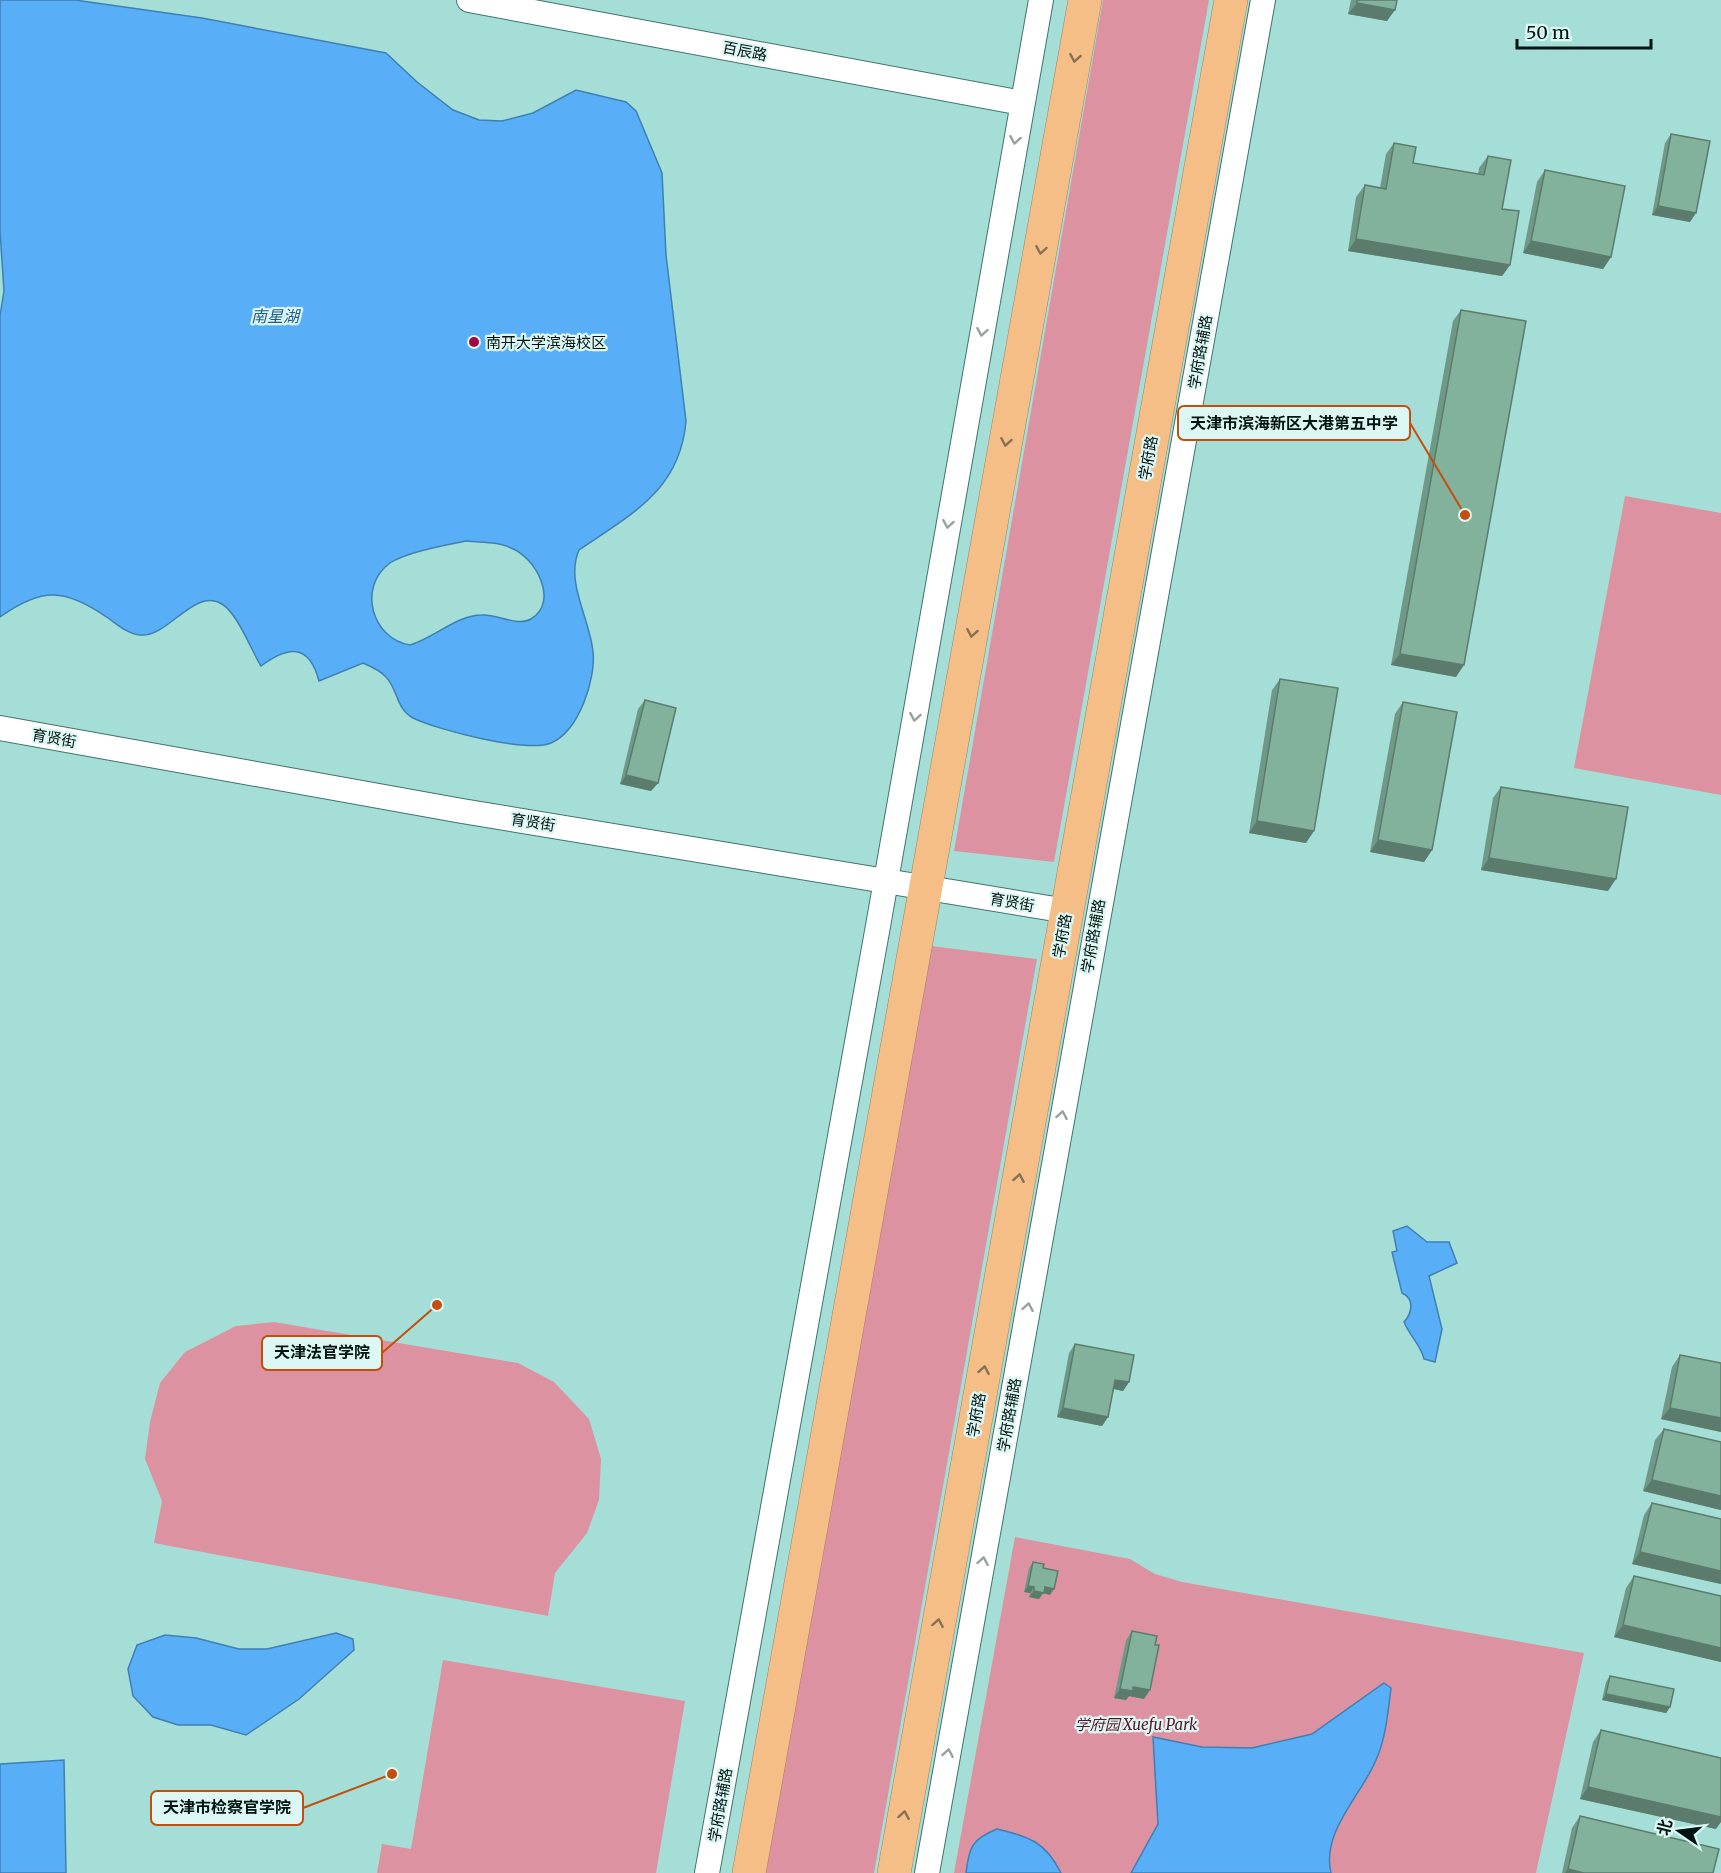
<svg xmlns="http://www.w3.org/2000/svg" width="1721" height="1873" font-family="Merriweather,'Noto Sans SC',serif">
<style>
.green{fill:#dd92a2}
.water{fill:#59aff7;stroke:#3e80b2;stroke-width:1.5;fill-rule:evenodd}
.lines{fill:none;stroke-linecap:round;stroke-linejoin:round}
.minor-casing{stroke:#3e746e;stroke-width:26}
.highway-casing{stroke:#9f825e;stroke-width:34}
.minor{stroke:#fff;stroke-width:24}
.highway{stroke:#f5be87;stroke-width:33}
.wall{fill:#709886}
.shaded-wall{fill:#5b7c6d}
.building{fill:#82b19c;stroke:#5b7c6d;stroke-width:1.5}
.oneway{stroke:#877152}
.oneway2{stroke:#99a1a0}
.poi-dot{fill:#a10747;stroke:#ddf8f4;stroke-width:2}
.labels{text-anchor:middle;dominant-baseline:central;stroke-width:4.5;stroke-linejoin:round;paint-order:stroke}
.street-label{font-size:15px;fill:#001311;stroke:#ddf8f4}
.poi-label{font-size:15px;fill:#001311;stroke:#ddf8f4;text-anchor:start}
.park-label{font-size:15px;font-style:italic;fill:#58162a;stroke:#ddf8f4}
.water-label{font-size:16px;font-style:italic;fill:#1f5b8b;stroke:#ddf8f4}
.leader{fill:none;stroke:#c54e0d;stroke-width:2}
.callout-dot{fill:#c54e0d;stroke:#ddf8f4;stroke-width:2}
.callout{fill:#ddf8f4;stroke:#c54e0d;stroke-width:2}
.callout-label{font-size:16px;text-anchor:middle;font-weight:bold;fill:#001311}
</style>
<rect width="100%" height="100%" fill="#a5ded6"/>
<g class="green">
<path d="M1103,0H1209L1054,862L954,851Z"/>
<path d="M1625,496L1721,513V795L1574,768Z"/>
<path d="M931,946L1037,959L874,1873H764Z"/>
<path d="M274,1322L518,1363L554,1382L589,1419L601,1459L599,1500L587,1533L555,1573L548,1616L154,1543L162,1501L145,1459L150,1422L160,1383L185,1352L236,1326Z"/>
<path d="M1015,1537L1130,1559L1155,1574L1182,1582L1584,1653L1536,1873H954Z"/>
<path d="M443,1660L685,1701L656,1873H377L382,1844L411,1849Z"/>
</g>
<g class="water">
<path d="M0,0H75L202,18L386,53L417,82L453,110L479,120L502,121L533,113L576,90L626,102L636,111L662,173L666,255L686,421C680,491 631,514 579,550C565,582 590,619 593,652C596,679 579,731 551,743C526,753 438,730 413,718C396,709 398,689 386,677C381,671 370,666 363,663L319,681C309,643 288,646 261,666C251,650 238,614 222,604C194,587 168,638 140,635C128,634 118,625 108,618C65,588 42,587 0,617V316L4,291L0,232ZM466,541C481,542 498,542 511,548C535,557 560,601 531,619C518,627 497,614 482,615C457,615 434,638 410,645C372,639 357,587 390,563C406,552 446,545 466,541Z"/>
<path d="M1407,1226L1427,1242H1449L1457,1263L1429,1276L1442,1329L1435,1362L1424,1359C1421,1345 1409,1335 1404,1322C1412,1313 1415,1299 1402,1293L1392,1252L1397,1251L1393,1231Z"/>
<path d="M336,1633L353,1639L354,1650L299,1699L246,1735L211,1725H178L153,1717L133,1696L128,1669L137,1645L165,1635L196,1638L239,1649H267Z"/>
<path d="M1384,1683L1391,1688C1388,1711 1386,1738 1376,1760C1361,1796 1321,1832 1331,1873H1131L1158,1824L1153,1737L1202,1747L1252,1748L1312,1734Z"/>
<path d="M64,1760L66,1873H0V1764Z"/>
<path d="M997,1829C1029,1837 1045,1841 1061,1873H966C969,1847 972,1839 997,1829Z"/>
</g>
<g class="lines">
<g class="minor-casing">
<g id="minor">
<path d="M469,0L1022,103"/>
<path d="M0,728L462,811L1067,911"/>
<path d="M707,1873L878,926L1041,0"/>
<path d="M927,1873L1263,0"/>
</g>
</g>
<g class="highway-casing">
<g id="highway">
<path d="M749,1873L1085,0"/>
<path d="M894,1873L1231,0"/>
</g>
</g>
<use href="#minor" class="minor"/>
<use href="#highway" class="highway"/>
</g>
<g class="wall">
<path d="M1351,0H1397L1387,21L1348,14Z"/>
<path d="M1671,134L1690,222L1652,215L1665,143Z"/>
<path d="M1394,143L1413,163L1478,174L1479,168L1488,156L1502,209L1510,265L1502,276L1348,251L1356,197L1365,185L1380,188L1386,154Z"/>
<path d="M1545,170L1611,257L1603,269L1523,253L1537,182Z"/>
<path d="M1461,310L1456,677L1391,665L1453,321Z"/>
<path d="M1280,679L1306,843L1249,833L1272,690Z"/>
<path d="M645,700L658,783L651,791L620,784L638,709Z"/>
<path d="M1403,702L1432,850L1424,862L1370,852L1395,714Z"/>
<path d="M1501,787L1608,891L1481,870L1493,798Z"/>
<path d="M1075,1344L1129,1382L1123,1391L1114,1389L1108,1417L1102,1426L1057,1417L1069,1353Z"/>
<path d="M1680,1355L1721,1363V1432L1661,1419L1672,1367Z"/>
<path d="M1664,1429L1721,1442V1510L1643,1491L1655,1440Z"/>
<path d="M1652,1503L1721,1519V1584L1632,1564L1644,1515Z"/>
<path d="M1033,1562L1043,1568L1050,1595L1043,1593L1039,1599L1029,1597L1030,1593L1024,1592L1029,1568Z"/>
<path d="M1634,1576L1721,1596V1662L1614,1637L1626,1588Z"/>
<path d="M1132,1631L1144,1699L1129,1696L1126,1700L1114,1698L1126,1640Z"/>
<path d="M1610,1676L1670,1707L1666,1713L1602,1700L1606,1682Z"/>
<path d="M1601,1730L1716,1829L1580,1799L1593,1742Z"/>
<path d="M1580,1816L1713,1873H1562L1572,1828Z"/>
</g>
<g class="shaded-wall">
<path d="M1357,3L1395,10L1387,21L1348,14Z"/>
<path d="M1658,206L1696,213L1690,222L1652,215Z"/>
<path d="M1356,239L1510,265L1502,276L1348,251Z"/>
<path d="M1531,241L1611,257L1603,269L1523,253Z"/>
<path d="M1400,654L1464,665L1456,677L1391,665Z"/>
<path d="M626,775L658,783L651,791L620,784Z"/>
<path d="M1257,821L1314,831L1306,843L1249,833Z"/>
<path d="M1378,840L1432,850L1424,862L1370,852Z"/>
<path d="M1489,858L1616,879L1608,891L1481,870Z"/>
<path d="M1115,1380L1129,1382L1123,1391L1109,1388Z"/>
<path d="M1063,1408L1108,1417L1102,1426L1057,1417Z"/>
<path d="M1670,1408L1721,1418V1432L1661,1419Z"/>
<path d="M1652,1480L1721,1496V1510L1643,1491Z"/>
<path d="M1640,1552L1721,1571V1584L1632,1564Z"/>
<path d="M1028,1586L1034,1587L1030,1593L1024,1592Z"/>
<path d="M1045,1587L1054,1589L1050,1595L1043,1593L1039,1599L1029,1597L1034,1591Z"/>
<path d="M1623,1625L1721,1648V1662L1614,1637Z"/>
<path d="M1133,1687L1150,1690L1144,1699L1129,1696L1126,1700L1114,1698L1120,1689Z"/>
<path d="M1606,1694L1670,1707L1666,1713L1602,1700Z"/>
<path d="M1588,1787L1721,1817V1822L1716,1829L1580,1799Z"/>
<path d="M1568,1869L1584,1873H1565Z"/>
</g>
<g class="building">
<path d="M1357,0H1397L1395,10L1357,3Z"/>
<path d="M1671,134L1710,141L1696,213L1658,206Z"/>
<path d="M1394,143L1416,147L1413,163L1484,175L1488,156L1511,160L1502,209L1519,211L1510,265L1356,239L1365,185L1386,189Z"/>
<path d="M1545,170L1625,186L1611,257L1531,241Z"/>
<path d="M1461,310L1526,321L1464,665L1400,654Z"/>
<path d="M1280,679L1338,688L1314,831L1257,821Z"/>
<path d="M645,700L676,708L658,783L626,775Z"/>
<path d="M1403,702L1457,712L1432,850L1378,840Z"/>
<path d="M1501,787L1628,807L1616,879L1489,858Z"/>
<path d="M1075,1344L1134,1355L1129,1382L1115,1380L1108,1417L1063,1408Z"/>
<path d="M1680,1355L1721,1363V1418L1670,1408Z"/>
<path d="M1664,1429L1721,1442V1496L1652,1480Z"/>
<path d="M1652,1503L1721,1519V1571L1640,1552Z"/>
<path d="M1033,1562L1044,1564L1043,1568L1058,1571L1054,1589L1045,1587L1044,1593L1034,1591V1587L1028,1586Z"/>
<path d="M1634,1576L1721,1596V1648L1623,1625Z"/>
<path d="M1132,1631L1157,1636L1155,1645H1159L1150,1690L1133,1687V1691L1120,1689Z"/>
<path d="M1610,1676L1674,1689L1670,1707L1606,1694Z"/>
<path d="M1601,1730L1721,1758V1817L1588,1787Z"/>
<path d="M1580,1816L1719,1849L1713,1873H1584L1568,1869Z"/>
</g>
<defs><path id="oneway-chevron" d="M-2-3.5L2.5 0L-2 3.5" fill="none" stroke-width="1.6" stroke-linecap="round" stroke-linejoin="round" transform="scale(1.5)"/></defs>
<g class="oneway">
<use href="#oneway-chevron" transform="translate(1075 58) rotate(100)"/>
<use href="#oneway-chevron" transform="translate(1041 250) rotate(100)"/>
<use href="#oneway-chevron" transform="translate(1006 442) rotate(100)"/>
<use href="#oneway-chevron" transform="translate(972 633) rotate(100)"/>
<use href="#oneway-chevron" transform="translate(1019 1178) rotate(-80)"/>
<use href="#oneway-chevron" transform="translate(984 1370) rotate(-80)"/>
<use href="#oneway-chevron" transform="translate(938 1623) rotate(-80)"/>
<use href="#oneway-chevron" transform="translate(904 1815) rotate(-80)"/>
</g>
<g class="oneway2">
<use href="#oneway-chevron" transform="translate(1015 140) rotate(100)"/>
<use href="#oneway-chevron" transform="translate(982 332) rotate(100)"/>
<use href="#oneway-chevron" transform="translate(948 524) rotate(100)"/>
<use href="#oneway-chevron" transform="translate(915 717) rotate(100)"/>
<use href="#oneway-chevron" transform="translate(1062 1115) rotate(-80)"/>
<use href="#oneway-chevron" transform="translate(1028 1307) rotate(-80)"/>
<use href="#oneway-chevron" transform="translate(983 1561) rotate(-80)"/>
<use href="#oneway-chevron" transform="translate(948 1753) rotate(-80)"/>
</g>
<circle class="poi-dot" cx="474" cy="342" r="6"/>
<g class="labels">
<g class="street-label">
<text transform="translate(745 51) rotate(11)">百辰路</text>
<text transform="translate(1200 352) rotate(-80)">学府路辅路</text>
<text transform="translate(1148 458) rotate(-80)">学府路</text>
<text transform="translate(54 738) rotate(10)">育贤街</text>
<text transform="translate(533 822) rotate(9)">育贤街</text>
<text transform="translate(1012 902) rotate(10)">育贤街</text>
<text transform="translate(1062 936) rotate(-80)">学府路</text>
<text transform="translate(1093 936) rotate(-80)">学府路辅路</text>
<text transform="translate(976 1415) rotate(-80)">学府路</text>
<text transform="translate(1009 1415) rotate(-80)">学府路辅路</text>
<text transform="translate(720 1805) rotate(-80)">学府路辅路</text>
</g>
<g class="poi-label">
<text x="486" y="342">南开大学滨海校区</text>
</g>
<g class="park-label">
<text x="1136" y="1724">学府园 Xuefu Park</text>
</g>
<g class="water-label">
<text x="275" y="316">南星湖</text>
</g>
</g>
<path class="leader" d="M1465 515L1410 423M437 1305L382 1353M392 1774L303 1808"/>
<g class="callout-dot">
<circle cx="1465" cy="515" r="6"/>
<circle cx="437" cy="1305" r="6"/>
<circle cx="392" cy="1774" r="6"/>
</g>
<g class="callout">
<rect x="1178" y="406" width="232" height="34" rx="6"/>
<rect x="262" y="1336" width="120" height="34" rx="6"/>
<rect x="151" y="1791" width="152" height="34" rx="6"/>
</g>
<g class="callout-label">
<text x="1294" y="429">天津市滨海新区大港第五中学</text>
<text x="322" y="1358">天津法官学院</text>
<text x="227" y="1813">天津市检察官学院</text>
</g>
<g transform="translate(1679 1831) rotate(284)" stroke="#ddf8f4" stroke-width="4.5" paint-order="stroke">
<path d="M0-4.5L10 22L0 15L-10 22Z" fill="#001311"/>
<text y="-9" font-size="16" font-weight="bold" text-anchor="middle" fill="#001311">北</text>
</g>
<path d="M1517 39v9h134v-9" fill="none" stroke="#001311" stroke-width="3"/>
<text x="1526" y="39" font-size="18" fill="#001311" stroke="#ddf8f4" stroke-width="4.5" paint-order="stroke">50 m</text>
</svg>
